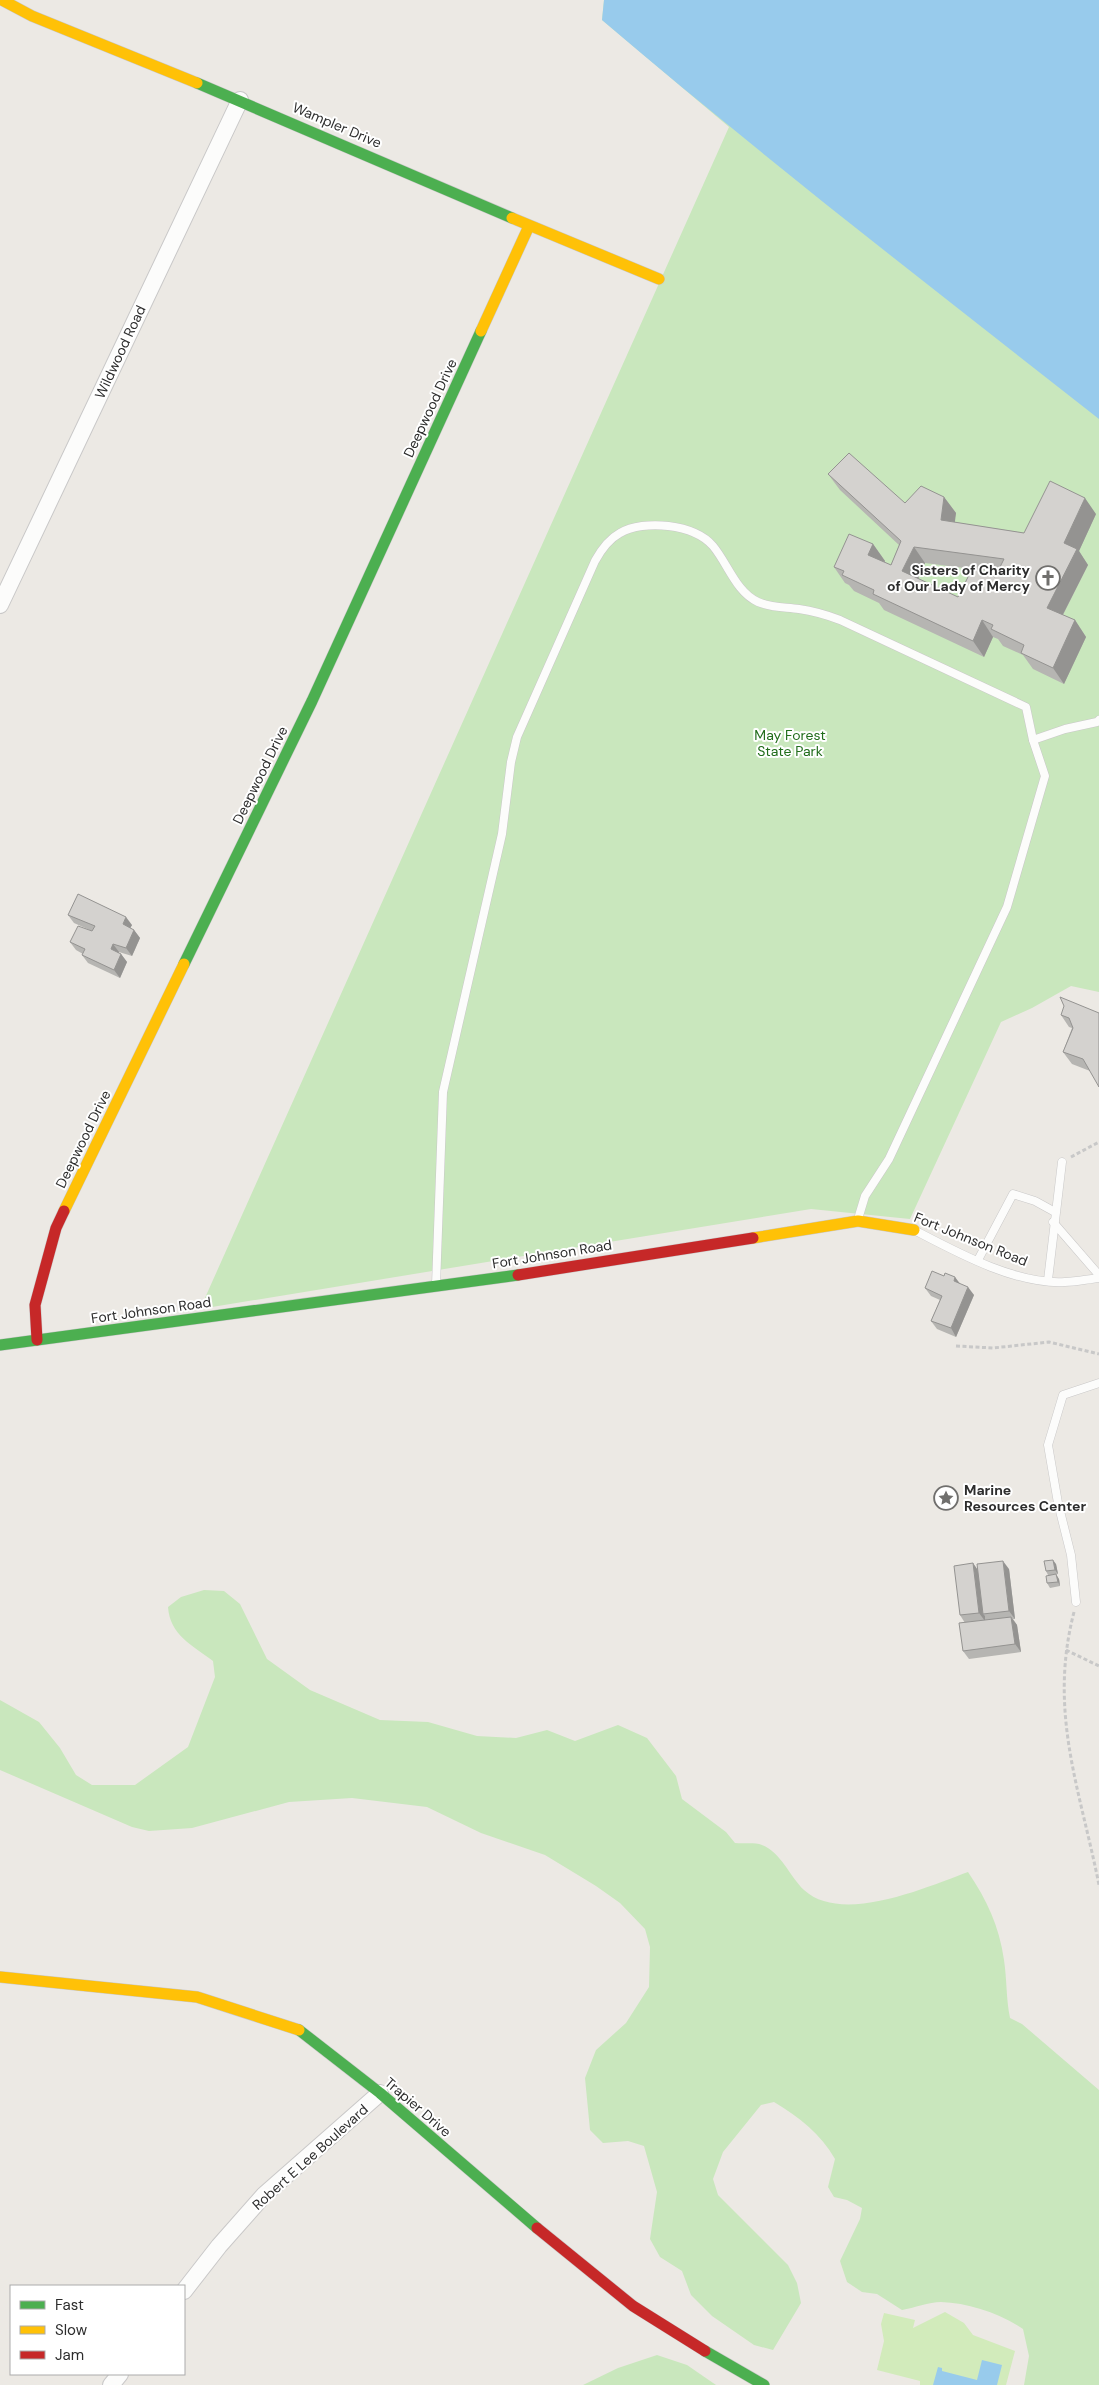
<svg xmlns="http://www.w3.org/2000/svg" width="1099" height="2385" font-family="'DM Sans',sans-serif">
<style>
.green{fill:#c9e7bd}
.pitch{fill:#d2ebbb}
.water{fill:#98cbec}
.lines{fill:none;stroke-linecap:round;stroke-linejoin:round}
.lane-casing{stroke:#c9c8c8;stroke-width:9}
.street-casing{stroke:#c9c8c8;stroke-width:18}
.fast-casing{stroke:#c9c8c8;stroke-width:12}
.slow-casing{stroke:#c9c8c8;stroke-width:12}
.jam-casing{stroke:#c9c8c8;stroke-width:12}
.path{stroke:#c8c8c8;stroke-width:3;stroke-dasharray:4 2.5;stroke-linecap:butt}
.lane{stroke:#fcfcfb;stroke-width:8}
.street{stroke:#fcfcfb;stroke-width:16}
.fast{stroke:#4caf50;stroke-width:11}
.slow{stroke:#ffc107;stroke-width:11}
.jam{stroke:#c62828;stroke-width:11}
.wall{fill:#b6b5b2;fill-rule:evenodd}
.shaded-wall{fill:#949391}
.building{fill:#d4d2cf;stroke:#949391;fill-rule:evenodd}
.labels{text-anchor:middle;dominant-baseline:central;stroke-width:4;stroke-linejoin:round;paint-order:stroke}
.street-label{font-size:14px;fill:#2d2d2d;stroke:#fff}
.poi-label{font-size:14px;font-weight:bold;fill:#2d2d2d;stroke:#fff;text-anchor:end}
.park-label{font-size:14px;fill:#216d1b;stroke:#fff}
</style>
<rect width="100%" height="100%" fill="#ece9e4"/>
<g class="green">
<path d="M604,0L1099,189V992L1071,986L1032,1008L1001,1022L910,1219L811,1209L200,1309L729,127L602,20Z"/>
<path d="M204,1590L224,1591L240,1604L267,1659L310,1690L380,1720L428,1722L477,1736L516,1738L547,1730L575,1741L618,1725L647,1738L676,1776L682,1799L726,1832L735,1843C743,1844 755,1842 762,1845C781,1852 790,1877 804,1890C842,1925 927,1887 968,1872C987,1900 999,1926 1004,1960C1007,1980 1006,1998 1010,2018L1022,2024L1099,2090V2385H1024L1029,2356L1023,2329C1000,2313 968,2303 941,2302C929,2302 914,2308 902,2310L877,2294L862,2292L847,2282L840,2261L860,2219L862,2208L847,2200L834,2197L828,2187L835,2159C821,2134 799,2117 774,2102L761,2105L723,2152L713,2179L718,2195L788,2265L797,2283L801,2303L773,2350L754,2345L712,2316L691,2295L682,2271L660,2257L650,2239L657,2192L644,2146L628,2141L603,2143L590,2130L585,2078L596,2050L626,2023L649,1987L650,1947L645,1929L620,1903L596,1886L545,1855L481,1833L427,1807L352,1798L289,1802L192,1828L149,1831L132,1827L0,1770V1700L39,1722L60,1748L76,1775L92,1785H135L188,1747L215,1677L213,1661C192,1645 170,1635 168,1607L181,1597Z"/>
<path d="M657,2355L687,2365L716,2385H583L618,2368Z"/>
</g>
<path class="pitch" d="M945,2312L964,2323L973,2335L1015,2351L1006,2385H920V2381L877,2370L884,2341L881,2324L884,2313L915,2320L913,2328Z"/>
<g class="water">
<path d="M604,0H1099V419C932,288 764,158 602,20Z"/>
<path d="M982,2360L1002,2365L997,2385H933L938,2367L942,2368V2371L977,2380Z"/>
</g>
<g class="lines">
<g class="lane-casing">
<g id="lane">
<path d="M1033,740L1065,729L1097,722L1099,720"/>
<path d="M1053,1222L1099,1275"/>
<path d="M916,1231C958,1253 1017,1285 1065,1282C1076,1282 1088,1279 1099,1278"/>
<path d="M978,1260L1013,1194L1035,1201L1055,1212"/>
<path d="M1048,1280L1062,1162"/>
<path d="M436,1285L443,1092L502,834L511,762L517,737L595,561C601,550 609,539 620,533C644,519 694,524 713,546C728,564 736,592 758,602C772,608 785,607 799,609C813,611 827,615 840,620L1026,707L1033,740L1045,776L1007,907L889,1159L865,1196L858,1219"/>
<path d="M1076,1602L1071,1555L1058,1503L1048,1445L1063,1395L1099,1383"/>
</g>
</g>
<g class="street-casing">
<g id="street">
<path d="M0,605L240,100"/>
<path d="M184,2291L219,2246L264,2195L380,2093"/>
<path d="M111,2385L120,2374"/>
</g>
</g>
<g class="fast-casing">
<g id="fast">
<path d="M197,83L512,218"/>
<path d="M184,964L312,701L481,331"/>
<path d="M0,1345L518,1275"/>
<path d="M299,2030L380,2093L537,2228"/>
<path d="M705,2351L764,2385"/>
</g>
</g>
<g class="slow-casing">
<g id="slow">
<path d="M2,0L32,16L197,83"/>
<path d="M512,218L659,279"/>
<path d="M481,331L529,226"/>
<path d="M64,1211L184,964"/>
<path d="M753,1238L858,1221L914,1230"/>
<path d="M0,1977L197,1997L299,2030"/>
</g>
</g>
<g class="jam-casing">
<g id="jam">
<path d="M518,1275L753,1238"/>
<path d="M37,1340L35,1305L56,1228L64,1211"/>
<path d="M537,2228L633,2306L705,2351"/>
</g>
</g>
<g class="path">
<path d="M1071,1157L1099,1142"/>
<path d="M956,1346L993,1348L1049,1342L1099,1354"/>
<path d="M1074,1612C1048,1712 1080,1789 1099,1885"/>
<path d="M1066,1650L1099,1666"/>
</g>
<use href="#lane" class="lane"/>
<use href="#street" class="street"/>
<use href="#fast" class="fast"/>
<use href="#slow" class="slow"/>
<use href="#jam" class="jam"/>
</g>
<g class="wall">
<path d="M828,474L905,503L944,497L956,513L954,522L1024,533L1096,514L1079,551L1088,565L1063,615L1075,620L1086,637L1064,684L1033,669L1023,655L1003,646L998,639L993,637L984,657L884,610L879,603L854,591L849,585L845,583L834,567L873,544L885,561L884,562L891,565L899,545L840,490ZM925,563L972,569L958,597L918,579ZM981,570L998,573L995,577Z"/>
<path d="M68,915L132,925L130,928L134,930L140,938L132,956L119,952V953L121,954L127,962L120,978L88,963L82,955L83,954L76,950L70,942L92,931L74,923Z"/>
<path d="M1099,1013L1090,1071L1072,1064L1063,1052L1072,1028L1069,1027L1061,1015Z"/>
<path d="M960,1284L974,1295L956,1337L937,1329L931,1321L940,1300L931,1296L925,1288Z"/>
<path d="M973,1563L977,1569H1009L1015,1619H1013L1017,1625L1021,1652L969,1659L963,1651L965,1623L960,1615Z"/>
<path d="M1056,1564L1058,1574L1052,1575L1059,1579L1060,1586L1050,1588L1047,1583L1048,1575L1046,1571Z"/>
</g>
<g class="shaded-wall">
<path d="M944,497L956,513L953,537L941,520Z"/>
<path d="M1085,498L1096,514L1079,551L1088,565L1058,624L1047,608L1064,543Z"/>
<path d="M873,544L885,561L880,571L868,555Z"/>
<path d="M914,547L925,563L914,588L902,571Z"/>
<path d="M982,620L993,637L984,657L973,641Z"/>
<path d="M1075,620L1086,637L1064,684L1053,668Z"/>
<path d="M126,917L132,925L128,932L123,924Z"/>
<path d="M134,930L140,938L132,956L126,948Z"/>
<path d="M113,944L119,952L117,958L111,949Z"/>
<path d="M121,954L127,962L120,978L114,970Z"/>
<path d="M955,1277L961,1285L954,1281Z"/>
<path d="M968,1287L974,1295L956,1337L951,1328Z"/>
<path d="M1053,1560L1056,1564L1058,1574L1055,1570Z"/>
<path d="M1003,1561L1009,1569L1015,1619L1009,1611Z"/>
<path d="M973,1563L979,1572L983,1614L985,1616V1621L979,1613Z"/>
<path d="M1056,1574L1059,1579L1060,1586L1058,1582Z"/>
<path d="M1011,1617L1017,1625L1021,1652L1015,1644Z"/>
</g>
<g class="building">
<path d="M849,453L905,503L921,486L944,497L941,520L1024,533L1050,481L1085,498L1064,543L1077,549L1047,608L1075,620L1053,668L1021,653L1024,645L991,629L993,625L982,620L973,641L873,594L874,590L842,575L844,571L834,567L849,534L873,544L868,555L891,565L901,541L828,474ZM914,547L1004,559L995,577L973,567L958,597L902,571Z"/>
<path d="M78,894L126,917L123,924L134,930L126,948L113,944L111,949L121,954L114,970L82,955L85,949L70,942L78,926L92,931L95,926L68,915Z"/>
<path d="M1060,997L1099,1013V1087L1083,1059L1063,1052L1073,1028L1069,1018L1061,1015L1064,1006Z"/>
<path d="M932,1271L944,1276L945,1273L955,1277L954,1281L968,1287L951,1328L931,1321L942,1296L925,1288Z"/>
<path d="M1053,1560L1055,1570L1046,1571L1044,1561Z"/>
<path d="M1003,1561L1009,1611L983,1614L977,1564Z"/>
<path d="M973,1563L979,1613L960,1615L954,1566Z"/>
<path d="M1056,1574L1058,1582L1047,1583L1046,1576Z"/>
<path d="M1011,1617L1015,1644L963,1651L959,1623Z"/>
</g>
<defs>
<g id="church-ring" transform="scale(1.25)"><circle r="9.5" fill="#fff" stroke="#706f6d" stroke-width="1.5"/><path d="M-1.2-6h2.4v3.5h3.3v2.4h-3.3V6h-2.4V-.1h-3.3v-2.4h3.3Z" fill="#706f6d"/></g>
<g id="sight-ring" transform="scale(1.25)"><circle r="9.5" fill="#fff" stroke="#706f6d" stroke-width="1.5"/><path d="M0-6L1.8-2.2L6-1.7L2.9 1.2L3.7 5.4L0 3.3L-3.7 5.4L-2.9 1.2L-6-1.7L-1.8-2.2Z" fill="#706f6d"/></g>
</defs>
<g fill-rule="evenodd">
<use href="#church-ring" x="1048" y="578"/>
<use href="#sight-ring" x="946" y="1498"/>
</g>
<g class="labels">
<g class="street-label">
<text transform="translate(337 125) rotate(23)">Wampler Drive</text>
<text transform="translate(120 352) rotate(-65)">Wildwood Road</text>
<text transform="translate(430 408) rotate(-65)">Deepwood Drive</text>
<text transform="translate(260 775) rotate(-64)">Deepwood Drive</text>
<text transform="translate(83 1139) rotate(-64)">Deepwood Drive</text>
<text transform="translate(971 1239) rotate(22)">Fort Johnson Road</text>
<text transform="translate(552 1254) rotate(-9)">Fort Johnson Road</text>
<text transform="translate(151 1310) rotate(-8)">Fort Johnson Road</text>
<text transform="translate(418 2107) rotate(41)">Trapier Drive</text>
<text transform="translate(310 2157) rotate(-42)">Robert E Lee Boulevard</text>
</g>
<g class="poi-label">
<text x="1030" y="570">Sisters of Charity<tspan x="1030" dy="16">of Our Lady of Mercy</tspan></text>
<text x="964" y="1490" text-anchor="start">Marine<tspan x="964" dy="16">Resources Center</tspan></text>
</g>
<g class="park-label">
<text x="790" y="735">May Forest<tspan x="790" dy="16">State Park</tspan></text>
</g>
</g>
<rect x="10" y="2285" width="175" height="90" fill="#ffffff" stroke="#ababab"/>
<rect x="20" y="2301" width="25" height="8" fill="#4caf50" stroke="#ababab"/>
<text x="55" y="2310" font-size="15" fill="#2d2d2d">Fast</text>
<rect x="20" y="2326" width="25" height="8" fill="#ffc107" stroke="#ababab"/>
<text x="55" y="2335" font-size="15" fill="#2d2d2d">Slow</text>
<rect x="20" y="2351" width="25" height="8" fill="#c62828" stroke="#ababab"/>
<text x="55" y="2360" font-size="15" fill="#2d2d2d">Jam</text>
</svg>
